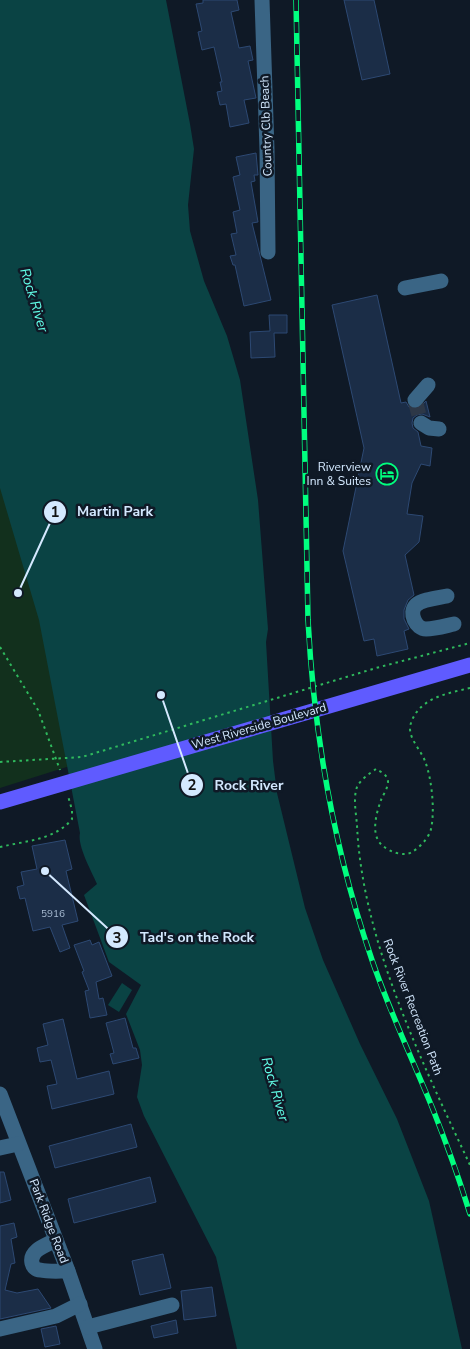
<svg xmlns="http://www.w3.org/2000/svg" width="470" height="1349" font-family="'Nunito Sans',sans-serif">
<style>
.green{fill:#12301d}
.water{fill:#0a4344}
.building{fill:#1b2d47;stroke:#2d4973}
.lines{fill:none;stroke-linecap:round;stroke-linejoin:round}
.minor-tunnel{stroke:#2d3847;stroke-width:15;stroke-dasharray:15 8;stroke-linecap:butt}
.path{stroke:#2fb95d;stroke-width:2;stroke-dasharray:2.5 4;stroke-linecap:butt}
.minor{stroke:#3a6585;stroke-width:15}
.major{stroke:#5f5bff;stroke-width:15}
.rail-casing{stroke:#00ff7f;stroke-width:5.5}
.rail{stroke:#0f1926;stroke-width:4;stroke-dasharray:11;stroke-linecap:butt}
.labels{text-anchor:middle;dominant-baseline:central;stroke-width:5;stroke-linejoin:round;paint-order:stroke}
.number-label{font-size:10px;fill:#a6bad1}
.street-label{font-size:12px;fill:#d4e9ff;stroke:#0f1926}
.poi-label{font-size:12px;fill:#d4e9ff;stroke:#0f1926;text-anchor:end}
.water-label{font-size:14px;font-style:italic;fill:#62ffe9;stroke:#0f1926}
.leader{fill:none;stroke:#d4e9ff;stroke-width:2}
.callout-dot{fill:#d4e9ff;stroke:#0f1926;stroke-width:2}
.mark-label{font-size:15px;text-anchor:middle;font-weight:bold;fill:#111}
.callout-label{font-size:14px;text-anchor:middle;font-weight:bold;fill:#d4e9ff;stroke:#0f1926;stroke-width:5;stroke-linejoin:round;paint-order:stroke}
</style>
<rect width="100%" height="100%" fill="#0f1926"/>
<path class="green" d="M0,467L19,531L73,765L0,788Z"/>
<g class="water">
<path d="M0,0H166L190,124L194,149L188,205L190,231L204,281L227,336L240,380L258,500L268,629L266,642L273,761L277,793L305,908L323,960L360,1044L397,1119L429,1201L462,1349H237L216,1257L144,1116L137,1097L142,1065L140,1050L126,1014L141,985L109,962L84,895L97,884C92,872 77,846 80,833L39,620L0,488Z"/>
<path d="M122,983L132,990L119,1012L108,1005Z"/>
</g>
<g class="building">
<path d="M203,0H237L239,10L231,12L239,48L250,46L253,60L248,61L256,98L244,100L249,123L230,127L226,104L220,105L217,92L222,91L220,82H222L214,47L202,50L198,32L202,31L196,4L203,3Z"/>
<path d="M344,0H374L390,74L362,80Z"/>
<path d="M256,153L258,175H254L255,181L251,182L258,222L252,223L271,300L244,306L235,265H233L230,256L236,255L231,234L237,233L233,212L240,210L233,177L240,175L236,157Z"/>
<path d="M377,295L401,403L406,402L409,407L414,409H418L426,401L430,417L422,414L417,415L413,418L412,423L413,428L418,432L421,446L432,448L430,466L421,464L412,483L407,514L423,516L419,542L405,555L414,595L408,600L404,610V619L409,629L404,631L408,649L377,656L374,639L364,641L343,551L364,448L332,305Z"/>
<path d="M269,315H287V333H274L275,357L251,358L250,332L270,331Z"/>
<path d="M65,840L72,869L66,871L78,921L62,925L70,948L60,952L50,927L33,931L25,898L20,899L17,887L24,885L21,872L37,869L32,846Z"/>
<path d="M90,940L92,945L99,942L112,976L96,982L99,999L103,998L107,1015L90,1018L85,991L89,990L82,972L84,971L74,945Z"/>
<path d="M125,1018L133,1048H136L139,1058L113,1064L110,1054L114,1053L106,1023Z"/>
<path d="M63,1019L77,1079L109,1071L114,1094L52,1109L47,1086L57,1084L51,1060L40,1062L37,1048L48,1045L43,1024Z"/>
<path d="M131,1124L137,1147L55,1168L49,1146Z"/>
<path d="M0,1172H4L11,1200L0,1203Z"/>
<path d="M150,1177L156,1202L74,1223L68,1199Z"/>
<path d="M14,1223L17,1237L11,1239L15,1263L11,1264L5,1290L17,1293L38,1289L51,1308L0,1319V1226Z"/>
<path d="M163,1254L171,1288L140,1295L132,1261Z"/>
<path d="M212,1287L216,1316L184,1320L181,1291Z"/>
<path d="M176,1320L178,1333L154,1338L151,1326Z"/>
<path d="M56,1326L60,1344L45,1347L41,1329Z"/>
</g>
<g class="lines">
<path class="minor-tunnel" d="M415,400L421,423"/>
<g class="path">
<path d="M0,647L38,710L60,770"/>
<path d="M470,688C448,693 419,698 411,723C406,736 421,750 425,761C432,779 435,811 431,829C429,838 419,848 412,852C404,857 390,852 383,846C370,836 376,814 381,800C383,795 388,788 388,782C388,775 381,772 376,769C370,773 360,780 357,787C353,798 356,813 357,825C362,940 422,1062 470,1165"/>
<path d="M0,762L82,757L376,668L470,643"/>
<path d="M0,847C25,841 55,840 72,819V810L68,796"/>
</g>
<g class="minor">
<path d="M262,0L267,150L268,252"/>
<path d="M405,288L441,281"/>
<path d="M415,400L428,385"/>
<path d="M421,423L429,428L439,429"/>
<path d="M447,596C438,598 423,599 416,605C408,613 416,629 426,629C435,629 445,626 454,624"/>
<path d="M0,1094L68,1271L95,1349"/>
<path d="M0,1148L18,1144"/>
<path d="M56,1240C47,1245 29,1250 32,1263C33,1267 36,1270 40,1270C49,1272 59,1271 68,1271"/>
<path d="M88,1327L172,1305"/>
<path d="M0,1329L56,1316L80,1304"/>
</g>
<path class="major" d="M0,802L470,665"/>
<g class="rail-casing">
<path id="rail" d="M296,0L308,620C314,736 334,850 372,960C389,1010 412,1058 432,1107C446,1142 459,1178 470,1214"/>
</g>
<use href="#rail" class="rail"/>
</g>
<defs>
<g id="hotel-ring" transform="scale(1.125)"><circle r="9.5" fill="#0f1926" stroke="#00ff7f" stroke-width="1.5"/><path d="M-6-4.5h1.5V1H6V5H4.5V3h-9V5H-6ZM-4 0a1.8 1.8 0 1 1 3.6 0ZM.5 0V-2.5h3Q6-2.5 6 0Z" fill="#00ff7f"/></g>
</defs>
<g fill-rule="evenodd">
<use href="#hotel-ring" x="387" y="474"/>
</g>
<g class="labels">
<g class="number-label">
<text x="53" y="914">5916</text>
</g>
<g class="street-label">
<text transform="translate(266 126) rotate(-92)">Country Clb Beach</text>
<text transform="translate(259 726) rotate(-16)">West Riverside Boulevard</text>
<text transform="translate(413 1007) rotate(69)">Rock River Recreation Path</text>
<text transform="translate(49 1221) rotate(69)">Park Ridge Road</text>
</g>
<g class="poi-label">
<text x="371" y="467">Riverview<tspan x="371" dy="14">Inn &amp; Suites</tspan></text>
</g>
<g class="water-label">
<text transform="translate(34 300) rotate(73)">Rock River</text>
<text transform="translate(275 1089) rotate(74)">Rock River</text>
</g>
</g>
<path class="leader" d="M18 593L55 512M161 695L192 785M45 871L117 937"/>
<g class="callout-dot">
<circle cx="18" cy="593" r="5"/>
<circle cx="161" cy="695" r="5"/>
<circle cx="45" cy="871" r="5"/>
<circle cx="55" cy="512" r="12"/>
<circle cx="192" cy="785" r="12"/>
<circle cx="117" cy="937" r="12"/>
</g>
<g class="mark-label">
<text x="55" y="517">1</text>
<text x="192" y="790">2</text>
<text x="117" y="943">3</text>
</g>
<g class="callout-label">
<text x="115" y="516">Martin Park</text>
<text x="249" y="790">Rock River</text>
<text x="197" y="942">Tad's on the Rock</text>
</g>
</svg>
